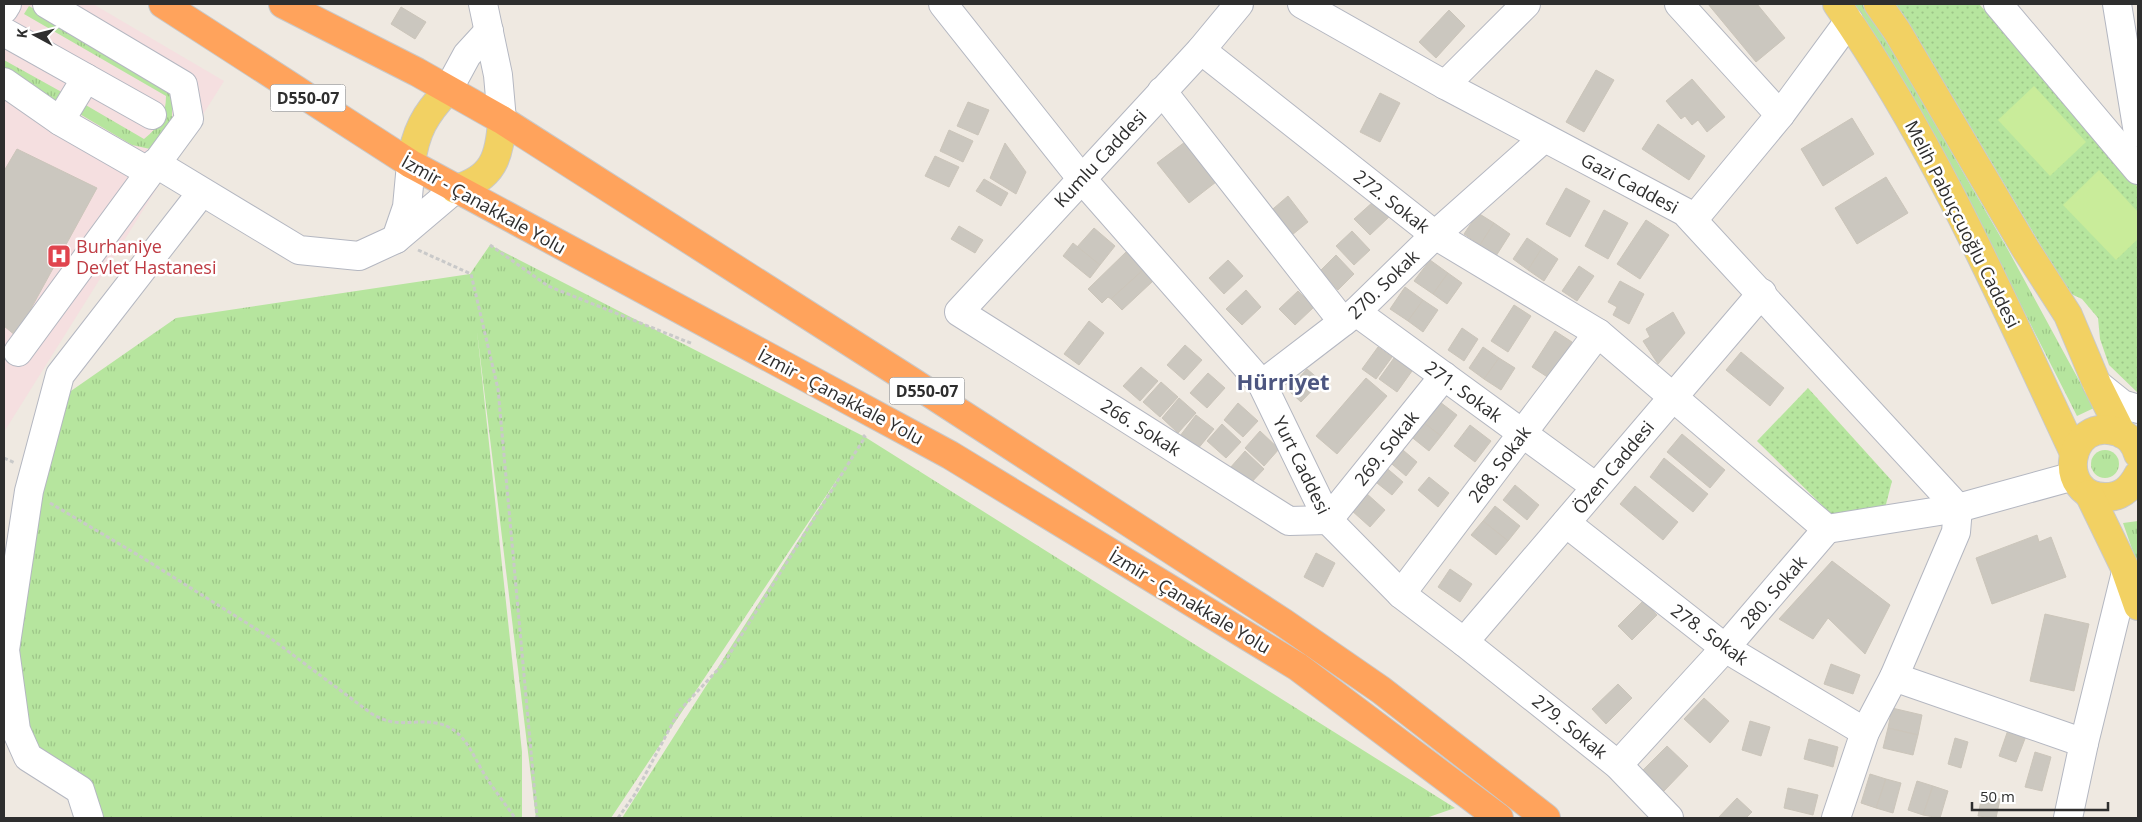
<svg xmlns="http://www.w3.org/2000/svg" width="2142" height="822" font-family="'Open Sans',sans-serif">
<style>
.medical{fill:#f5dfe0}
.grass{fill:url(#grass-tufts)}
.park{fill:url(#park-dots)}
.pitch{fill:#c9ec9a}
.building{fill:#cbc7bf;stroke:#cbc5ba}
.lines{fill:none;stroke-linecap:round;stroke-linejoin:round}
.minor-casing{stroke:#b4b7c1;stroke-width:30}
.major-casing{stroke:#c9c9c9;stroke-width:30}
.highway-casing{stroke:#c9c9c9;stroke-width:30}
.path{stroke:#c9c9c9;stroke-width:3;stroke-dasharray:4 2.5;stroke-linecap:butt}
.minor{stroke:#fff;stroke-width:28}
.major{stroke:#f2d163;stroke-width:28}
.highway{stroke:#ffa35c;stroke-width:28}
.labels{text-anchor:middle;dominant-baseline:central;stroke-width:5;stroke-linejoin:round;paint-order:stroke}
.shield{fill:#fff;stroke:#6d6d6d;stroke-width:1}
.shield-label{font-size:16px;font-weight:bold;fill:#2e2e2e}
.street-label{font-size:18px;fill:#2e2e2e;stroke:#fff}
.health-label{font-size:18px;fill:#be3a42;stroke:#fff;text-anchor:start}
.district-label{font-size:22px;font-weight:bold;fill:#4d5680;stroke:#fff}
</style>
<defs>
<pattern id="grass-tufts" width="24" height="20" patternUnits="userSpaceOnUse" patternTransform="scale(1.25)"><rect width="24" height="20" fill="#b6e59e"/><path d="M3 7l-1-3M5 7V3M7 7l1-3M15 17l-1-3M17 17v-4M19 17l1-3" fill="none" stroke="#9dc588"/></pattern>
<pattern id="park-dots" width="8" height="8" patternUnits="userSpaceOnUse" patternTransform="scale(1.25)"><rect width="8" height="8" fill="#b6e59e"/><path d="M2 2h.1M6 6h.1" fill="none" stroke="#9dc588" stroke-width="1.8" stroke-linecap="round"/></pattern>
</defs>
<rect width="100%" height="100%" fill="#efe9e1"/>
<path class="medical" d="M4,4H93L224,81L4,432Z"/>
<g class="grass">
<path d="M1852,4H1862L1898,60L2007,248L2094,408L2077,416L1957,179Z"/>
<path d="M29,6L172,89V123L150,149L132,145L78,113L84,104L144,139C159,127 166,115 166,96L24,14Z"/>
<path d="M4,60L67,95L62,106L4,75Z"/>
<path d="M490,245L865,437L1455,808L1426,818H622L844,469L611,818H536L477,331L522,752V818H85L80,790L28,757L5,650L31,531L68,393L176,318L470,274Z"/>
<circle cx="2105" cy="464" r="14"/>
<path d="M2138,521V566L2123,523Z"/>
</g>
<g class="park">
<path d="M1892,4H1979L2083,120L2138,187V393L2109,365L2100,339L2098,318L2082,299L2069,293L1954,99Z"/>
<path d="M1808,388L1892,481L1884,512L1839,522L1757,441Z"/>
</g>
<g class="pitch">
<path d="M2034,86L2086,142L2050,176L1998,120Z"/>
<path d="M2099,170L2138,212V239L2116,260L2063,205Z"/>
</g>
<g class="building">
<path d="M1708,4H1757L1785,38L1756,62Z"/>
<path d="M401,7L426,22L415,39L391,24Z"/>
<path d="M1449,10L1465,26L1436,58L1419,42Z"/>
<path d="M1596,70L1614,80L1584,132L1566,122Z"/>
<path d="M1692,79L1725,117L1707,132L1698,120L1692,125L1685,116L1681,119L1666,101Z"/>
<path d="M1380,93L1400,103L1380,142L1360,132Z"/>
<path d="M968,102L989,110L978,135L957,126Z"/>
<path d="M1852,118L1874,154L1823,186L1801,149Z"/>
<path d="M1658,124L1705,156L1689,180L1642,149Z"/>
<path d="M949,130L973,141L963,162L940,151Z"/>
<path d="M1185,142L1216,182L1189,203L1157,163Z"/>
<path d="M1005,143L1026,172L1016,194L990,178Z"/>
<path d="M17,149L97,188L16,336L4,326V171Z"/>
<path d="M935,156L959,167L949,187L925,176Z"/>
<path d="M1886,177L1908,213L1857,244L1835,208Z"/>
<path d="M984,179L1008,193L1001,206L976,191Z"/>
<path d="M1566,188L1590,201L1570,237L1546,224Z"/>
<path d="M1288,196L1308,222L1287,239L1267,214Z"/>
<path d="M1374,201L1389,217L1370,235L1354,219Z"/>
<path d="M1604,210L1628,223L1608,259L1585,246Z"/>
<path d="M1478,213L1494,223L1480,245L1464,234Z"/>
<path d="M1646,220L1669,235L1640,279L1617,264Z"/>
<path d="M1494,223L1510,234L1496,256L1480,245Z"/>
<path d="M959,226L983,240L975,253L951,239Z"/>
<path d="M1094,228L1115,246L1100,265L1077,247Z"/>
<path d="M1352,231L1370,250L1354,265L1336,246Z"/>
<path d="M1527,238L1542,248L1528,270L1513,259Z"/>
<path d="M1073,243L1100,265L1090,278L1063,256Z"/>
<path d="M1542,248L1558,259L1544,281L1528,270Z"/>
<path d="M1126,252L1143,270L1111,299L1108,297L1102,303L1088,289Z"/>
<path d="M1336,255L1354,274L1338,290L1320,271Z"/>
<path d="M1228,260L1243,276L1224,294L1209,278Z"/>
<path d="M1430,260L1448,273L1433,294L1414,281Z"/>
<path d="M1579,266L1594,276L1577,301L1562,291Z"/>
<path d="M1143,270L1153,281L1122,310L1111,299Z"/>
<path d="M1448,273L1462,283L1447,304L1433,294Z"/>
<path d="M1620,281L1644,294L1629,324L1613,315L1617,307L1608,302Z"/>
<path d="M1405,287L1423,300L1408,321L1390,309Z"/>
<path d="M1246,290L1261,307L1242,325L1226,309Z"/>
<path d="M1298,291L1314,307L1295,325L1279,309Z"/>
<path d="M1423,300L1438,310L1423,332L1408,321Z"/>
<path d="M1514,305L1531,316L1508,352L1491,341Z"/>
<path d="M1673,312L1685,333L1658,364L1643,341L1650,337L1646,329Z"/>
<path d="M1089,321L1104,333L1079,365L1064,354Z"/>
<path d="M1462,328L1478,339L1464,361L1448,350Z"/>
<path d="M1555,331L1572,342L1549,378L1532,367Z"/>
<path d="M1185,345L1202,360L1184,380L1167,365Z"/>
<path d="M1378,347L1392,357L1376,379L1362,369Z"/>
<path d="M1483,347L1499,358L1484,379L1469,368Z"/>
<path d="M1741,352L1784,388L1770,406L1726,370Z"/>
<path d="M1394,358L1412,371L1397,392L1379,379Z"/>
<path d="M1499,358L1515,368L1501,390L1484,379Z"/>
<path d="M1141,367L1158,381L1140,401L1123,386Z"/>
<path d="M1307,369L1321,381L1301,402L1288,390Z"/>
<path d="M1208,373L1225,388L1207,408L1190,393Z"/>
<path d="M1366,378L1387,396L1337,454L1316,436Z"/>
<path d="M1161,382L1178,397L1160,417L1143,402Z"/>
<path d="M1179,398L1196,413L1178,433L1162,418Z"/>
<path d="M1436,399L1457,415L1441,436L1420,420Z"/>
<path d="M1238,403L1258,421L1243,437L1224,420Z"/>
<path d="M1196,415L1214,429L1197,450L1180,436Z"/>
<path d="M1420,420L1441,436L1429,451L1409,435Z"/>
<path d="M1222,424L1241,442L1226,458L1207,441Z"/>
<path d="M1470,425L1491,441L1475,462L1454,446Z"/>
<path d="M1260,431L1279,449L1264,466L1245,448Z"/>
<path d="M1682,434L1725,470L1710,488L1667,452Z"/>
<path d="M1397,445L1417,462L1406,476L1386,459Z"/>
<path d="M1245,451L1264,469L1249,485L1230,468Z"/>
<path d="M1664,458L1708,494L1693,512L1650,477Z"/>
<path d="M1383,465L1403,482L1392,495L1372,479Z"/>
<path d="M1429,477L1449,493L1438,507L1418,490Z"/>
<path d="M1515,485L1539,505L1527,520L1503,500Z"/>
<path d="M1635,486L1678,522L1663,540L1620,504Z"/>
<path d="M1366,493L1385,510L1370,527L1351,510Z"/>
<path d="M1495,506L1520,526L1508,541L1483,521Z"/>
<path d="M1483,521L1508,541L1496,555L1471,535Z"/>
<path d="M2037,535L2039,542L2051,537L2066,577L1992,604L1976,558Z"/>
<path d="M1316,553L1335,563L1323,587L1304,577Z"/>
<path d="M1832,561L1890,605L1865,654L1828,618L1813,639L1779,619Z"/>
<path d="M1450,569L1472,584L1460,602L1438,587Z"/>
<path d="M1643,601L1657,615L1632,640L1618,626Z"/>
<path d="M2045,614L2089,624L2074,691L2030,681Z"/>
<path d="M1831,664L1860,675L1853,694L1824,684Z"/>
<path d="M1618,684L1632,698L1606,724L1592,709Z"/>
<path d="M1704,698L1729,721L1710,743L1684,719Z"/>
<path d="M1892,708L1922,715L1918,735L1888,728Z"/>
<path d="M1750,721L1770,727L1761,756L1742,750Z"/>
<path d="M1888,728L1918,735L1913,755L1883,748Z"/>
<path d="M2008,730L2026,736L2016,762L1999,756Z"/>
<path d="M1955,738L1968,742L1961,768L1948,764Z"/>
<path d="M1809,739L1838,747L1833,767L1804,759Z"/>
<path d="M1667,746L1688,766L1664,791L1643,770Z"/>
<path d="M2035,752L2051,757L2042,791L2025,787Z"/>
<path d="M1870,774L1886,779L1876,808L1861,803Z"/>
<path d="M1886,779L1901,783L1893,813L1876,808Z"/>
<path d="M1917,781L1933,786L1923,815L1908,810Z"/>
<path d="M1933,786L1948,791L1940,818L1923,815Z"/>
<path d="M1788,788L1818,795L1813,815L1784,808Z"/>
<path d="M1982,795L2000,799L1996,818L1978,816Z"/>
<path d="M1737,798L1752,812L1746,818H1718Z"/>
</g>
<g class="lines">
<g class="minor-casing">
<g id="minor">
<path d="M483,4L498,75L502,120"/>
<path d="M943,4L1081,178L1262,384L1328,520L1401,594L1464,642L1618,765L1669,818"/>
<path d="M1239,4L1201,50L959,312L1289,521L1328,520L1444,376"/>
<path d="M1302,4L1445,85L1685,212L1958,508"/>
<path d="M1679,4L1780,115"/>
<path d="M1998,4L2138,170"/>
<path d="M2117,4L2138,133"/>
<path d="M4,9L7,4"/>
<path d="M4,32L152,115"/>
<path d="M1201,50L1435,235L1598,333L1827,529L1958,508L2074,476"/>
<path d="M4,82L60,121L149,172"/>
<path d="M1445,85L1526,4"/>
<path d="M448,90L467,55L489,31"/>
<path d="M1162,91L1343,322"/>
<path d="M60,121L86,78"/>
<path d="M155,163L299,250L359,256L396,239L455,189"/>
<path d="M1693,220L1780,115L1849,21"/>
<path d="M396,239L407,207L411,164"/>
<path d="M1356,312L1596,487"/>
<path d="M18,352L189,119L183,85L47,4"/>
<path d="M1262,384L1356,312L1435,235L1544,138"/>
<path d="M2097,384L2122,404L2138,409"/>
<path d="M1566,523L1725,648L1865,732"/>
<path d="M1401,594L1598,333"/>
<path d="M1464,642L1762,293"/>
<path d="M1894,677L2084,743L2068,818"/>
<path d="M2084,743L2126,572"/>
<path d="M1618,765L1725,648L1827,529"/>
<path d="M89,818L80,790L28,757L16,730L5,650L29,491L60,375L202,192"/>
<path d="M1836,818L1865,732L1894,677L1956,532L1958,508"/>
</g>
</g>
<g class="major-casing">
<g id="major">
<path d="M1837,4C1934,143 2002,299 2074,453"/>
<path d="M1878,4L1897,31L2025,248L2068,315L2097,384L2122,434"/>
<path d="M411,164C415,132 425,114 448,90"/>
<path d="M455,189C493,179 500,157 502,120"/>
<path d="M2138,454C2135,444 2128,435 2118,432C2066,415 2055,498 2106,497C2122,497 2131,488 2138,475"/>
<path d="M2089,494L2124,566L2138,606"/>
</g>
</g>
<g class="highway-casing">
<g id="highway">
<path d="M163,4L411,164L950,455L1298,667L1499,818"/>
<path d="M283,4L417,72L502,120L911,381L1284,623L1381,690L1546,818"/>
</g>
</g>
<g class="path">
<path d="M490,245L548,286L693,344"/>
<path d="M418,250L471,274L498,389L537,818"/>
<path d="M4,458L15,463"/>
<path d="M50,503L138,555L269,637L372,714C398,729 411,719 436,723C465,728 472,755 486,777C495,791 506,805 515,818"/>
<path d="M618,818L635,794L679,711L724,663L865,437L863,435"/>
</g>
<use href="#minor" class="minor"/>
<use href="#major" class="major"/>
<use href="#highway" class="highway"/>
</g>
<defs>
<g id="hospital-square" transform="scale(1.25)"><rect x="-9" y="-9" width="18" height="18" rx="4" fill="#e0444e" stroke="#fff"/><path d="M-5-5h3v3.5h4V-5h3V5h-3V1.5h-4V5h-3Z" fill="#fff"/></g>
</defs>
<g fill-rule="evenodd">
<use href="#hospital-square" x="59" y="256"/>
</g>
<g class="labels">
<g class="shield">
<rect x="270.5" y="84.5" width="75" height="27" rx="4"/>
<rect x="889.5" y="377.5" width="75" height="27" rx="4"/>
</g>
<g class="shield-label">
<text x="308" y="98">D550-07</text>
<text x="927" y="391">D550-07</text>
</g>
<g class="street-label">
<text transform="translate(1100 158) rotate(-47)">Kumlu Caddesi</text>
<text transform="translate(1630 183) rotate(28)">Gazi Caddesi</text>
<text transform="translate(1392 201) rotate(38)">272. Sokak</text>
<text transform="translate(484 204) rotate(29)">İzmir - Çanakkale Yolu</text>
<text transform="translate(1963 224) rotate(63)">Melih Pabuçcuoğlu Caddesi</text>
<text transform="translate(1383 284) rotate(-44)">270. Sokak</text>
<text transform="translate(1464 391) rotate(36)">271. Sokak</text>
<text transform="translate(841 396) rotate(28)">İzmir - Çanakkale Yolu</text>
<text transform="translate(1141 427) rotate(32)">266. Sokak</text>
<text transform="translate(1386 448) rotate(-51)">269. Sokak</text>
<text transform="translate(1499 464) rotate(-53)">268. Sokak</text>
<text transform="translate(1302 465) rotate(64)">Yurt Caddesi</text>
<text transform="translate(1613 467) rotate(-50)">Özen Caddesi</text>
<text transform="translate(1773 592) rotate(-49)">280. Sokak</text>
<text transform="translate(1190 601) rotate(31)">İzmir - Çanakkale Yolu</text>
<text transform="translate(1710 634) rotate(36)">278. Sokak</text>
<text transform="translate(1570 726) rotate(39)">279. Sokak</text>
</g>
<g class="health-label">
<text x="76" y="246">Burhaniye<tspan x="76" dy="21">Devlet Hastanesi</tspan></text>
</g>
<g class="district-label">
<text x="1283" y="381">Hürriyet</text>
</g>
</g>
<rect width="2142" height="822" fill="none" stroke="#2e2e2e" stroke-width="10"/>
<g transform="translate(35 35) rotate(277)" stroke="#ffffff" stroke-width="4" paint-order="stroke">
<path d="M0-4L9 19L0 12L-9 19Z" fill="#2e2e2e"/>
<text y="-8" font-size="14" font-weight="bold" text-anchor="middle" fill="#2e2e2e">K</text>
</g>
<path d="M1972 802v8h136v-8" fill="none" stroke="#2e2e2e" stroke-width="2.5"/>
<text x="1980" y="802" font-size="15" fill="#2e2e2e" stroke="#ffffff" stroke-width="4" paint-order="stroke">50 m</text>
</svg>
